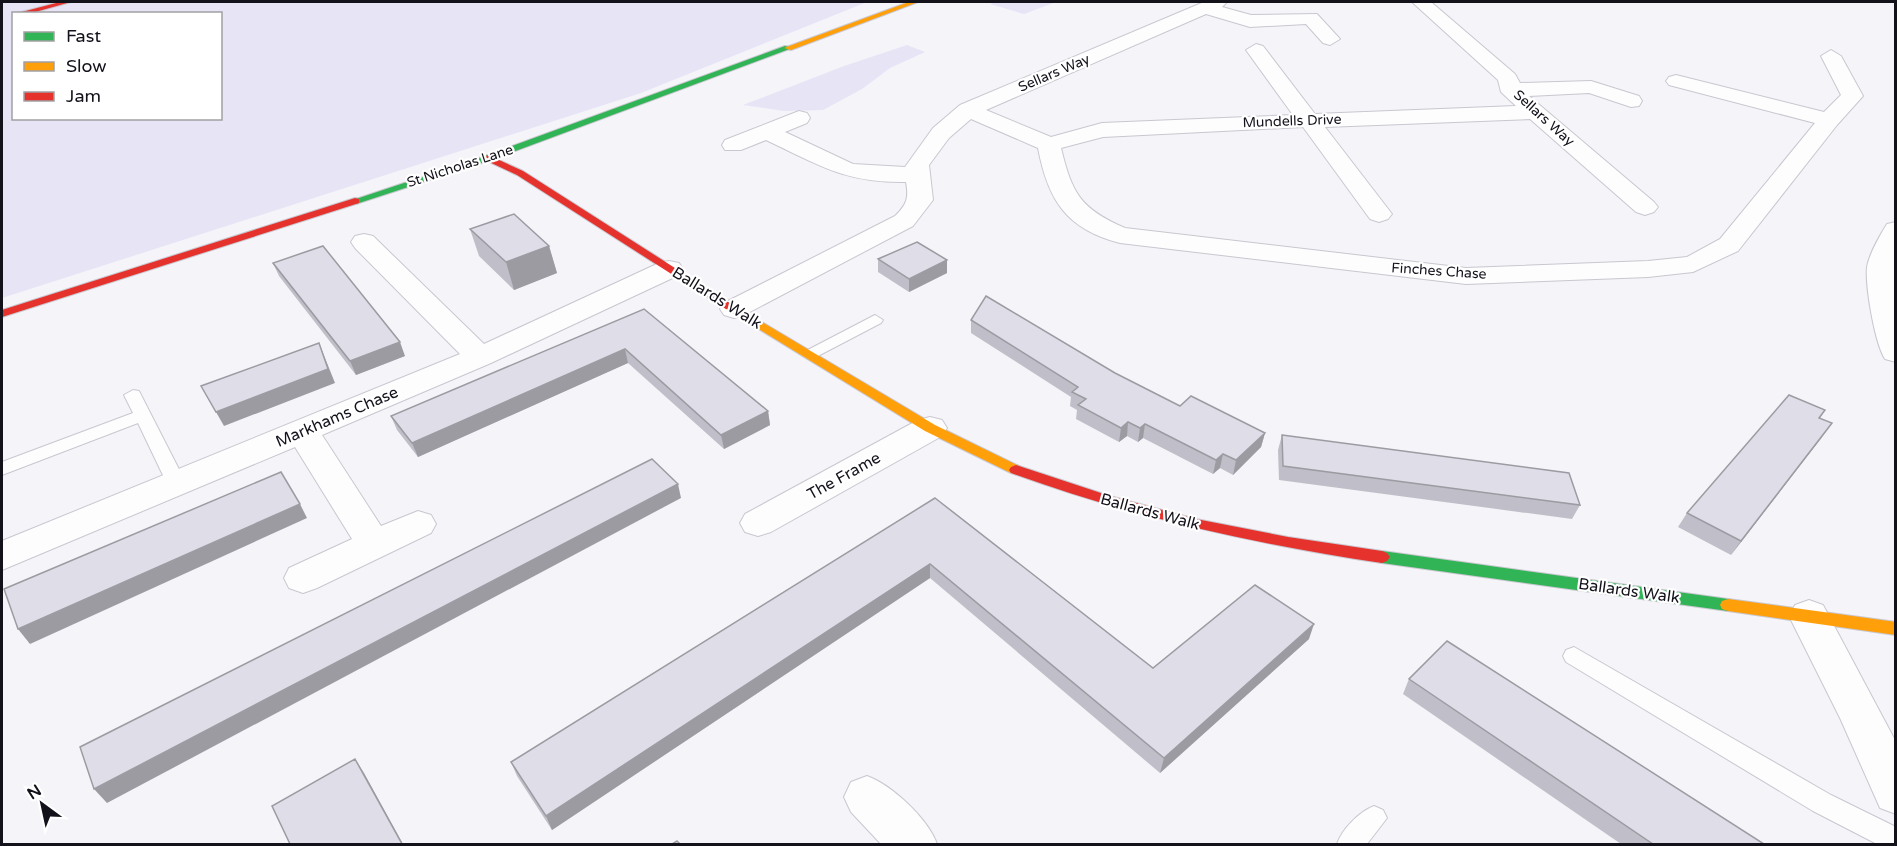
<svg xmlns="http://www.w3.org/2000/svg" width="1897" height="846" font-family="'Varela Round',sans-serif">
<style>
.green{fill:#e7e4f6;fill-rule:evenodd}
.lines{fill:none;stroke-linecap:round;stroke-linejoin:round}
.lane-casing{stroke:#c9c7cf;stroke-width:2}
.street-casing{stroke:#c9c7cf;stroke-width:2}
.fast-casing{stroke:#c9c7cf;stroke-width:2}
.slow-casing{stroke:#c9c7cf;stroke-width:2}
.jam-casing{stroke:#c9c7cf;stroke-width:2}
.lane{fill:#fdfdfe;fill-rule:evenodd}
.street{fill:#fdfdfe;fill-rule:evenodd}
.fast{fill:#30b455;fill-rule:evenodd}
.slow{fill:#ff9f0a;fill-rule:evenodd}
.jam{fill:#e5322d;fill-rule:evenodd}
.wall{fill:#c0bec8}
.shaded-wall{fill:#9c9ba2}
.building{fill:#dfdde8;stroke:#9c9ba2;stroke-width:1.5}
.labels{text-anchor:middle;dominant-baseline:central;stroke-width:4.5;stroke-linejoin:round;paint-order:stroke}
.far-street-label{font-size:14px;fill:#13111a;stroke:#fff}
.street-label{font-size:16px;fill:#13111a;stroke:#fff}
</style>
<rect width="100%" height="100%" fill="#f4f4f9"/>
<g class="green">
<path d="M2,2H867L641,93L2,298ZM14,14H220V118H14Z"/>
<path d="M996,2H1056L1024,14L990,4Z"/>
<path d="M907,45L925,52L890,68L862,89L823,110L784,111L743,105L844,66Z"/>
</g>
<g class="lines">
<g class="lane-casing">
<g id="lane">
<path d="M875,315L883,320L881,323L814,358L808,359L800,354Z"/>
<path d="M133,390L139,391L187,485L184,490H170L138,423L2,475V462L133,413L124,395Z"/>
<path d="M1574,647L1831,795L1896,827V844H1877L1813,811L1566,662L1563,656L1566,650Z"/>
<path d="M1374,806L1383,810L1387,818L1367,844H1337C1342,829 1359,812 1374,806Z"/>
</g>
</g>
<g class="street-casing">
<g id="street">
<path d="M1204,2H1227L1222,7L1251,15L1317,14L1340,39L1330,45L1323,43L1306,24L1250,27L1206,14L986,110L1051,137L1102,123L1293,115L1246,50L1256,44L1263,46L1315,114L1516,106L1501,92L1498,80L1412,2H1431L1515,74L1520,83L1591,81L1639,96L1642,101L1639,106L1631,107L1589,93L1529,96L1654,202L1658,207L1654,212L1645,215L1636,212L1530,119L1325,127L1392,214L1388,219L1379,222L1370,219L1303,127L1103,137L1061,148C1072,194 1081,209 1125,228L1466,268L1648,261L1687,257L1720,239L1815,123L1669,85L1666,81L1669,77L1676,75L1824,112L1841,95L1821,56L1831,50L1841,56L1863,96L1837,125L1738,251L1693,272L1648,277L1466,284L1120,243C1066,229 1048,200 1038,148L971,119L949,138L929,165L933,200L913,226L744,315L734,318L724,315L720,309L724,303L895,216C907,204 909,198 906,182C845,183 819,165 766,140L741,150H725L722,145L725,140L799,111L807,113L810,118L807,123L785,132L853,164L905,167L933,128L960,105Z"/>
<path d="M1896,222V362L1885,359C1875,344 1865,286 1867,267C1869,255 1880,235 1887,224Z"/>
<path d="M364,234L373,236L484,344L659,263L669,261L679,263L683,269L679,275L491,363L322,435L381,526L418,511L431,515L436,524L431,533L317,588L303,593L289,588L284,578L289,568L352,539L295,447L2,570V541L460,354L355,248L351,242L355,236Z"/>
<path d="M930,417L942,420L947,428L942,436L771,532L758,536L745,532L740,523L745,514L918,420Z"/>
<path d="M1809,600L1823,605L1896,742V814L1880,808L1840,718L1789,616L1795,605Z"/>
<path d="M867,776C892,785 928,819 937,844H881L851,812L844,797L851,782Z"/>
</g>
</g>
<g class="fast-casing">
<g id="fast">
<path d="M785,46L792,48L491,160L359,203L355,204L350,201L485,156Z"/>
<path d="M1382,551L1728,599L1734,601L1736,605L1734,609L1728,611L1382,563L1377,561L1374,557L1377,553Z"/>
</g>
</g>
<g class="slow-casing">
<g id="slow">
<path d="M909,2H918L791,50L784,48Z"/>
<path d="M730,303L935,425L1021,467L1023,470L1021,473H1011L925,431L726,309L724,307L726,305Z"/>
<path d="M1728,599L1896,622V635L1728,611L1722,609L1720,605L1722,601Z"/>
</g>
</g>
<g class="jam-casing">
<g id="jam">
<path d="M60,2H71L28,14H14Z"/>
<path d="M488,155L523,171L736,307L734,309H726L517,175L485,160L483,158Z"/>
<path d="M355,198L359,199V203L2,317V310Z"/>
<path d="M1016,465L1110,496L1196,519L1288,537L1382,551L1387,553L1390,557L1387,561L1382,563C1255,544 1132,517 1011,473L1009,470L1011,467Z"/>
</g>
</g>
<use href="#lane" class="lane"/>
<use href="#street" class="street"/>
<use href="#fast" class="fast"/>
<use href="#slow" class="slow"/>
<use href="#jam" class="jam"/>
</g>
<g class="wall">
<path d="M470,229L549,246L557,273L514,290L479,256Z"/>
<path d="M878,259L947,260V273L909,292L878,272Z"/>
<path d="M273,263L405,356L356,375L279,276Z"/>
<path d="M644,309L768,411L770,425L724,449L628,363L418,457L397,430L391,416Z"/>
<path d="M971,320L1115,373L1180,406L1265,433L1261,447L1233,475L1220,468L1213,474L1143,438L1138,442L1127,436L1119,442L1076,419L1077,410L1070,406L1071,397L971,333Z"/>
<path d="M1825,410L1820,418L1822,437L1731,555L1678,527L1687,513Z"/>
<path d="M1282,435L1580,505L1572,519L1279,480L1278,450Z"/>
<path d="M935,498L1153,668L1309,639L1160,773L930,578L552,830L517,776L511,762Z"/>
<path d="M1409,679L1764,844H1621L1403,694Z"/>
</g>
<g class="shaded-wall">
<path d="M549,246L557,273L514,290L506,262Z"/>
<path d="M947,260V273L909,292V279Z"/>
<path d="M400,342L405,356L356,375L350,361Z"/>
<path d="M319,343L335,383L224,426L216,412Z"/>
<path d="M625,349L628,363L418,457L412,443Z"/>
<path d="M768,411L770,425L724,449L721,435Z"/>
<path d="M1128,422L1127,436L1119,442L1121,428Z"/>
<path d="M1832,423L1822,437L1731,555L1741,541Z"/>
<path d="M1145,424L1143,438L1138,442L1140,428Z"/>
<path d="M1265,433L1261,447L1233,475L1236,460Z"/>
<path d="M1223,454L1220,468L1213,474L1216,460Z"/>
<path d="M678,484L681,498L107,803L94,789Z"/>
<path d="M300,504L307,518L30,644L18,629Z"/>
<path d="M930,564V578L552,830L546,816Z"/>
<path d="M1314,624L1309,639L1160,773L1164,758Z"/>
<path d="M355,759L364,773L403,844H402Z"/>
</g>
<g class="building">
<path d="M514,214L549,246L506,262L470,229Z"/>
<path d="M917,242L947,260L909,279L878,259Z"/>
<path d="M323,246L400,342L350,361L273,263Z"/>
<path d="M986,296L1115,373L1180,406L1191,396L1265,433L1236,460L1223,454L1216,460L1145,424L1140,428L1128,422L1121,428L1078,405L1086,399L1072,392L1078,387L971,320Z"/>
<path d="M644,309L768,411L721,435L625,349L412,443L391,416Z"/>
<path d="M319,343L328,369L216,412L201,386Z"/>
<path d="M1789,395L1825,410L1819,418L1832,423L1741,541L1687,513Z"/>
<path d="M1282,435L1569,473L1580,505L1283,466Z"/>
<path d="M652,459L678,484L94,789L80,747Z"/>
<path d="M281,472L300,504L18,629L4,589Z"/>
<path d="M935,498L1153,668L1255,585L1314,624L1164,758L930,564L546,816L511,762Z"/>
<path d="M1447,641L1764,844H1653L1409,679Z"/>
<path d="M355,759L402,844H290L272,806Z"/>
<path d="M677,841L680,844H672Z"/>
</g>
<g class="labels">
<g class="far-street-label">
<text transform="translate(1054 73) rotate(-23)">Sellars Way</text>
<text transform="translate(1544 118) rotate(42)">Sellars Way</text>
<text transform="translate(1292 121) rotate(-2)">Mundells Drive</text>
<text transform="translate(460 166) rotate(-18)">St Nicholas Lane</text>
<text transform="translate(1439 271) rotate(4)">Finches Chase</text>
</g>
<g class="street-label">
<text transform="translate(717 298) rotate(32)">Ballards Walk</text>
<text transform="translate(337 417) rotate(-23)">Markhams Chase</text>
<text transform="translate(844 476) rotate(-29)">The Frame</text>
<text transform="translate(1150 512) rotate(15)">Ballards Walk</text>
<text transform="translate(1629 591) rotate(8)">Ballards Walk</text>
</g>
</g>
<rect width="1897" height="846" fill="none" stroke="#13111a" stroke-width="6"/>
<rect x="12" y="12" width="210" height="108" fill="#ffffff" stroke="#a1a0a3" stroke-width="1.5"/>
<rect x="24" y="32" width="30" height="9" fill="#30b455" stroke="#a1a0a3" stroke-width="1.5"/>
<text x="66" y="42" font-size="18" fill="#13111a">Fast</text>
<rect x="24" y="62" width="30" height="9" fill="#ff9f0a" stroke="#a1a0a3" stroke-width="1.5"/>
<text x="66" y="72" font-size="18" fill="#13111a">Slow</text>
<rect x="24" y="92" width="30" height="9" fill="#e5322d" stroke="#a1a0a3" stroke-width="1.5"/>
<text x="66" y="102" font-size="18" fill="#13111a">Jam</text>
<g transform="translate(42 804) rotate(327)" stroke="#ffffff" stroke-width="4.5" paint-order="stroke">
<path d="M0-4.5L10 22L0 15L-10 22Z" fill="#13111a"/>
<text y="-9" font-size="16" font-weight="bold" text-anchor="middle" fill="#13111a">N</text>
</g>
</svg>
